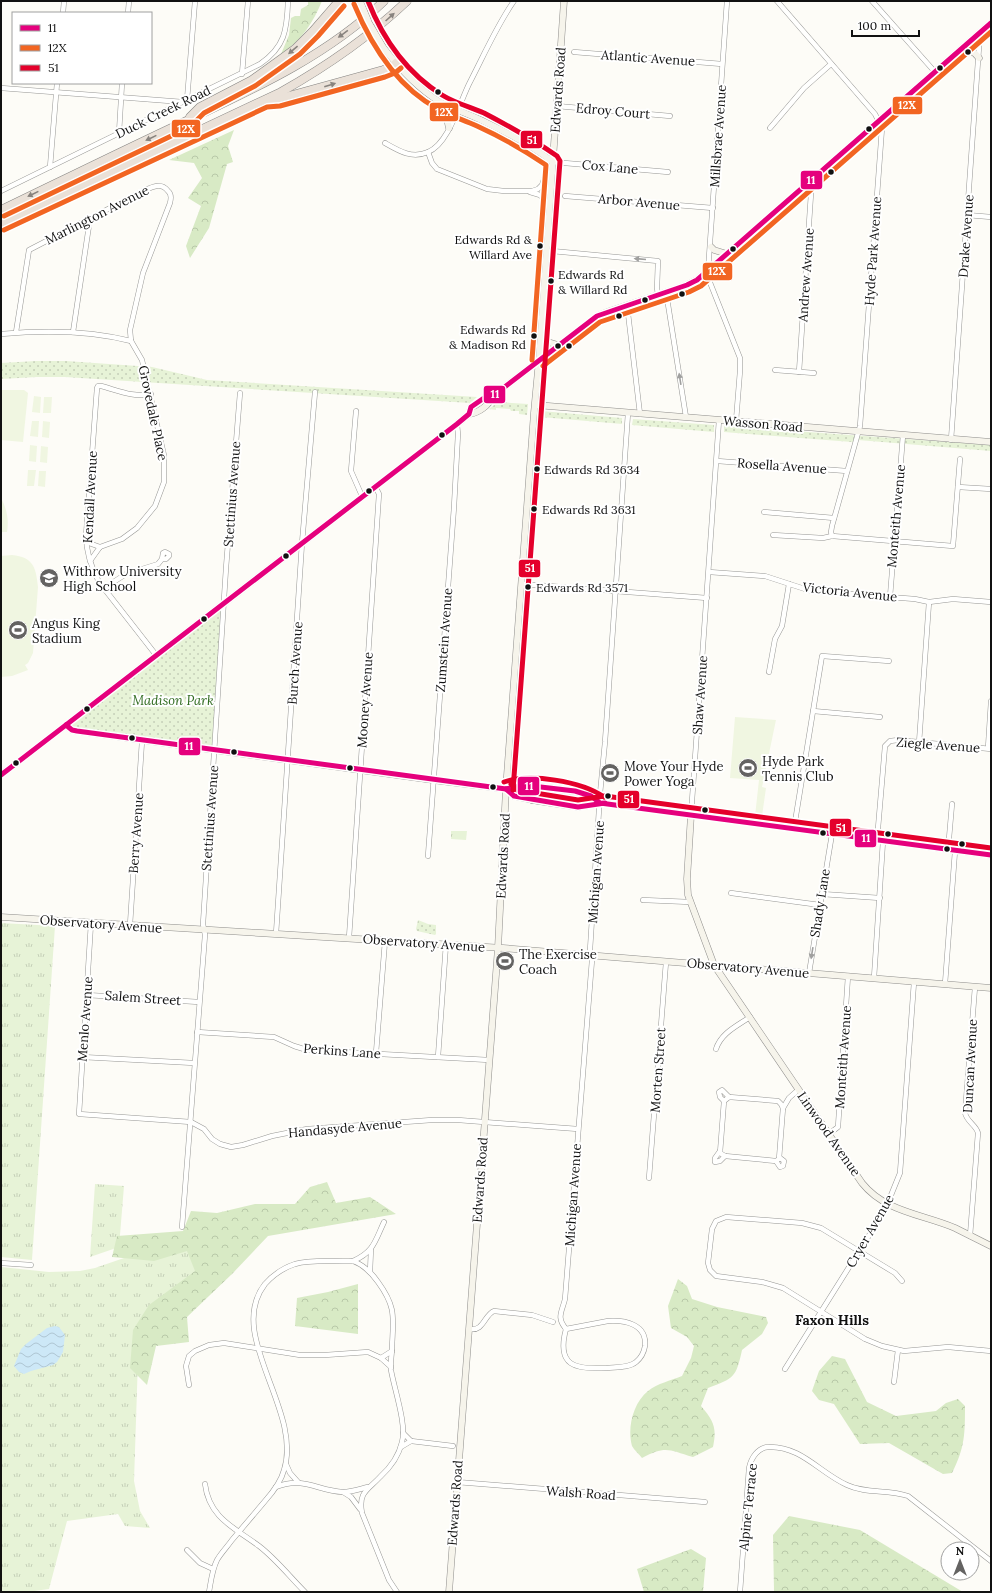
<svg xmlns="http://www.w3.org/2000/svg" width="992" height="1593" font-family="Lora,serif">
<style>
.grass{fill:url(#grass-tufts)}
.forest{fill:url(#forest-crowns)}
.park{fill:url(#park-dots)}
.pitch{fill:#f0f6e1}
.water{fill:url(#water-waves)}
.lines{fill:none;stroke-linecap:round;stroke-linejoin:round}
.street-casing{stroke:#979795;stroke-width:5.5}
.secondary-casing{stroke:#8e8d8b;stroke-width:7}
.highway-casing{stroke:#858482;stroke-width:9}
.street{stroke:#fffffe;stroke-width:4.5}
.secondary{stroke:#f6f4eb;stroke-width:6}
.highway{stroke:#eae1d8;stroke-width:8}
.secondary-bridge-casing{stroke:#8e8d8b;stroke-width:7;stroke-linecap:butt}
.secondary-bridge{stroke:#f6f4eb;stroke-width:6}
.bus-1-casing{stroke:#fff;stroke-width:8}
.bus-2-casing{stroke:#fff;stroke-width:8}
.bus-3-casing{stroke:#fff;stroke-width:8}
.bus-1{stroke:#e5007d;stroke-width:5}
.bus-2{stroke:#f26522;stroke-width:5}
.bus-3{stroke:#e4002b;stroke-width:5}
.oneway{fill:#88837e}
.oneway2{fill:#a0a09f}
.bus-dot{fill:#111;stroke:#fff;stroke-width:1.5}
.labels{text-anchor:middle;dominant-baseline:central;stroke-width:4;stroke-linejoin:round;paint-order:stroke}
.bus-label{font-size:12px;fill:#111;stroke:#fff;text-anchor:start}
.street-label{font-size:13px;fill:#111;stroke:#fff}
.poi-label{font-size:13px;fill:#111;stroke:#fff;text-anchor:start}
.park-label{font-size:13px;font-style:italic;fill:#2f6b1f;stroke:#fff}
.neighbourhood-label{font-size:14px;font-weight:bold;fill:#111;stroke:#fff}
.line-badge{stroke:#fff;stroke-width:1.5}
.badge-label{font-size:11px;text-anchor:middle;font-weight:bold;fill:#fff}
</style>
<defs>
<pattern id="grass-tufts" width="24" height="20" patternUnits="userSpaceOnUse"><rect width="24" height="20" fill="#e7f3d7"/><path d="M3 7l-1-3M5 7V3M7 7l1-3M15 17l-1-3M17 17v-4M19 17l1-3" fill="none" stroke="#c5cfb8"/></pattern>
<pattern id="forest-crowns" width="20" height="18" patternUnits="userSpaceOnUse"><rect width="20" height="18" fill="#d8eac5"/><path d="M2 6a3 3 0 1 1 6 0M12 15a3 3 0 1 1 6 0" fill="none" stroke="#b8c8a8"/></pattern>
<pattern id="park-dots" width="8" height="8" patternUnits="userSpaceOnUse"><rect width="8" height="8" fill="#e7f3d7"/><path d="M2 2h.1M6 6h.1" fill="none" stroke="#c5cfb8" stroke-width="1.8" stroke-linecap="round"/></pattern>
<pattern id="water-waves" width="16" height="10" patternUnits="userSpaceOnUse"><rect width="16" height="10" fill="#cde8f7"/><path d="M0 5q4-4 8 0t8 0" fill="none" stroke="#afc6d3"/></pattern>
</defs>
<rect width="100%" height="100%" fill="#fdfcf7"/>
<g class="grass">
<path d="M451,831H467L466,840L451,839Z"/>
<path d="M1,923L55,926L32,1260L1,1257Z"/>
<path d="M95,1184L124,1186L119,1247L90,1257Z"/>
<path d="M219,1234L210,1292L139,1329L134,1481L140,1511L150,1528L125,1526L118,1514L67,1521L49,1589L27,1592H1V1267L49,1272L80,1271L95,1268L153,1248Z"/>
</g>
<g class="forest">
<path d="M308,1H322C313,23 301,41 281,54L289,35L291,18L295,16H300L301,9L308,5Z"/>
<path d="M234,130L228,146L233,162L227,164L209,228L190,258L186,246L201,206L188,198L202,178L194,163L169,160Z"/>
<path d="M327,1182L336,1203L370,1197L396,1214L268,1236L232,1274L187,1317L189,1342L156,1346L147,1385L130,1368L133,1330L149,1305L195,1271L187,1251L154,1261L112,1257L117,1236L183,1231L191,1211L217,1213L255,1204H295L310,1187Z"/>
<path d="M678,1279L687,1286L692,1299L717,1307L766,1317L768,1323L762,1334L742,1350C736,1378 734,1378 708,1388L701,1406C714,1421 717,1428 713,1447L693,1457C669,1450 666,1445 642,1458C639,1454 634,1450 632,1446C627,1428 633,1403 648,1391C658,1383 670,1381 682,1376L691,1358L694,1346L687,1337L671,1328L668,1306Z"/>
<path d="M358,1284V1334L295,1326L297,1298L328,1292Z"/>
<path d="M832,1356L845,1359L867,1402L896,1416L936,1411L946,1403L958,1399L965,1406C965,1433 965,1448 952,1473L943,1474L889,1443L860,1444L834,1404L819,1400L812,1391L819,1371Z"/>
<path d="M789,1516L860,1530L963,1592H775L774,1591L773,1535Z"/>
<path d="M691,1549L706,1558L703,1592H644L637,1569Z"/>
</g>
<g class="park">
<path d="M36,361H66L152,367L207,380L477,397L470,403L65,377H37L1,379V363Z"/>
<path d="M498,402L528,404L527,415L519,414V411H511L510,409L496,408V410L489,409Z"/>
<path d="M541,411L622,418V424L541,417Z"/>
<path d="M633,419L714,425V432L632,425Z"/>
<path d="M724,426L991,445V451L858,440L852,442L839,441L724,432Z"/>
<path d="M224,603L215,751L77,731L66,725Z"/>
<path d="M534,789L575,794L579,795L581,799L576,803L533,798L531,797V790Z"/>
<path d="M418,920L428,924L436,925V934L435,935L417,931L416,929Z"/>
</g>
<g class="pitch">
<path d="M1,390H24L28,393L23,442L1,440Z"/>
<path d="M34,396L41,397L40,413L32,412Z"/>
<path d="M44,397H52L51,413H43Z"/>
<path d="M32,421H39L38,437L30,436Z"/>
<path d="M43,421L50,422L49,438L42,437Z"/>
<path d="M30,445L37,446L36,462L29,461Z"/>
<path d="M41,446L48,447L47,463L40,462Z"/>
<path d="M28,470H36L34,486H27Z"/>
<path d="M39,471H46L45,487L38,486Z"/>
<path d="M1,498C7,509 9,520 7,532H1Z"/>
<path d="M12,555C33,557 36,567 38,587L33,653L28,663L25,665L28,670L12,676L1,677V556Z"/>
<path d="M735,717L776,720L762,787L766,788L762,816H755L759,780L730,778Z"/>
</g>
<path class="water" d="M55,1326L59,1327L65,1335L63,1352L57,1362L53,1365L31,1371L24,1374L19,1372L14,1366L21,1349L26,1344L47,1328Z"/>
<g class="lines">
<g class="street-casing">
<g id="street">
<path d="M727,1L708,271L709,280L740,358V371L736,421"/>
<path d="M777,1L875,114L882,128L860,426L832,526L831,532L832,536"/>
<path d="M872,1L935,72"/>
<path d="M63,13L64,1"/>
<path d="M128,13L129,1"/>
<path d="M574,52L722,64"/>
<path d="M242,74L248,1"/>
<path d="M1,88L183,102"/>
<path d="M187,100L195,1"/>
<path d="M557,106L670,116"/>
<path d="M770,128L804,88L831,64"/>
<path d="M119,133L122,83"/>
<path d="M385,143C399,151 412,159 428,152C449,144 460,101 470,82C484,55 497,25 514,1"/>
<path d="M428,152L432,163L437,169L487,189L504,191H532L538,189L542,185L544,179L552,171"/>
<path d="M553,162L668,172"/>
<path d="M50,167L57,83"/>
<path d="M1,191L260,64C285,47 287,30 288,1"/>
<path d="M530,192L540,195L549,205"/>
<path d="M565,196L713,208"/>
<path d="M967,215L991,217"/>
<path d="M546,253L552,251L658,261L657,288L658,295"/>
<path d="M666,292L686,417"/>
<path d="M627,305L640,414"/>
<path d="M16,332L29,250L141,192C150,188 160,181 168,191C172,194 171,199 170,203L143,273L130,330L131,341L142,360L164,455V482L155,506L137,528L122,539L100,547L90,561"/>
<path d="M73,332L90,219"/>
<path d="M1,334C45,330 88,330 131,341"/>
<path d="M775,370L814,373"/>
<path d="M799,372L812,179"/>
<path d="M151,394C134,398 117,390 101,386H98L97,388L86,535C86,551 91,567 99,582L156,655"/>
<path d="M356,411L351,471L362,496"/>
<path d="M951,440L980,33"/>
<path d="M717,461L847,471"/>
<path d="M958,487L991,489"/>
<path d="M764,512L834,518"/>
<path d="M773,535L823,538L832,536L953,546L960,459"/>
<path d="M86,542L100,547"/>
<path d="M709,572L765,576L811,591L915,599L929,602L953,599L991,602"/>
<path d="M522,584L707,598"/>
<path d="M104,588L126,574L158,564L162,559H166L169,556V554L165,552L163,553L162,559"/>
<path d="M890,597L903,435"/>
<path d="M769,672L775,639L782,626L789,584"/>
<path d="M813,711L880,717"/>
<path d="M919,743L929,602"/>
<path d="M988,748L991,701"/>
<path d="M691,815L719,420"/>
<path d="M794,828L822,656L889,661"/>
<path d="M877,840L885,746L890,741L898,740L991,749"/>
<path d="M948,850L952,804"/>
<path d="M428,856L454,507L458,434L457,424"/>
<path d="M731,893L820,905"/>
<path d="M822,894L880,898"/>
<path d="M643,900L690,902"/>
<path d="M91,923L79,1114L191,1122L204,1129L212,1139L220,1144L231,1147L243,1145L272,1136L307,1129L432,1120H458L578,1129"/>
<path d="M130,925L142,741"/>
<path d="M276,934L302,543L315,392"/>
<path d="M349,938L379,494L375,486"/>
<path d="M809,973L832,834"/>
<path d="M874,978L883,841"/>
<path d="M945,984L955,851"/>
<path d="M87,995L199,1002"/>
<path d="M197,1032L274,1037L294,1046L307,1050L489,1060"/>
<path d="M716,1049C721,1033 737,1026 750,1017"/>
<path d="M376,1053L385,941"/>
<path d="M82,1057L194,1063"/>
<path d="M438,1057L446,944"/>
<path d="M729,1097L778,1101L781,1104L783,1108L779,1159L776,1161L725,1156L720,1153L724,1101Z"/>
<path d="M724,1101L720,1097L719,1092L722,1090L729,1097"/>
<path d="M783,1108L789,1098L798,1090"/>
<path d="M829,1134L838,1127L848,976"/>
<path d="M720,1151L715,1158V1162L720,1161L725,1156"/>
<path d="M776,1161L780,1167L783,1166L784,1161L780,1158"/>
<path d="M649,1178L666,962"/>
<path d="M182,1227L205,935L203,924L226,568L240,393"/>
<path d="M970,1236L978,1133C976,1125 967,1122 965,1113L975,987"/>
<path d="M353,1261C374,1252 375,1241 384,1222"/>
<path d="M1,1263L31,1265"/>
<path d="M370,1272L371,1249"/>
<path d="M902,1281L895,1273L821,1228L802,1223L726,1217L716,1221L712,1229L708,1263L710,1270L716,1276L762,1282L783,1288L865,1339L882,1346L904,1351L948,1347L991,1351"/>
<path d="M608,1321C625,1320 647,1324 645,1346C644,1352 641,1358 636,1362C629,1368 616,1367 607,1368C575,1370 556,1366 566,1329Z"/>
<path d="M469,1329C484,1332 484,1315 494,1311L532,1315L553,1322"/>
<path d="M566,1329C556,1317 562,1312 565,1299L592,960L590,950L600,794L605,742L628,413"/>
<path d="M381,1358L392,1351"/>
<path d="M785,1369L885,1210L900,1173L914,982"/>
<path d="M894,1382L898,1350"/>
<path d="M189,1385L186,1366L189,1356L195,1351L209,1345L224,1343L300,1355H325L368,1352L381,1358L391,1367"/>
<path d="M411,1441L453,1446"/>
<path d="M401,1447L411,1441L403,1433"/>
<path d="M286,1464L290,1473L298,1482"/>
<path d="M457,1482L705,1502"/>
<path d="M205,1484C209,1518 235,1528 259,1546C276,1559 290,1577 305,1592"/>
<path d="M276,1487C303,1476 318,1491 343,1492C352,1492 360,1489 368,1487"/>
<path d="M343,1492L351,1497L360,1509"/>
<path d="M187,1550L200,1563L213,1569"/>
<path d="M209,1592C211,1581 212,1570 217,1560C221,1553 227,1547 232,1540C243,1527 254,1514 265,1501C273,1492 281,1482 284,1470C303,1410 225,1335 265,1284C273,1275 283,1268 295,1264C313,1259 334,1262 353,1261C364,1265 371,1272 378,1282C397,1308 393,1318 392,1348C392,1355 390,1363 391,1370C394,1388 407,1425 402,1442C399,1455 390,1468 380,1477C368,1490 358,1492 362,1513L389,1580L397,1592"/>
<path d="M740,1592L749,1468C751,1458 758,1447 769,1447C801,1446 820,1473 847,1485C866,1494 888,1489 908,1496L991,1561"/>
</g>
</g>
<g class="secondary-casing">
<g id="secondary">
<path d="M383,47C399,68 417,88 440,102C455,110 472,115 487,123C510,134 533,147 553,162"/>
<path d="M960,50C969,49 974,51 979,58"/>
<path d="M440,102L442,109L446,114L449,128"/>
<path d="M711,247L714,250L727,254"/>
<path d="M541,335L548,342L558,345"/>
<path d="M536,405L991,442"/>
<path d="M469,414C479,413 489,405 493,396"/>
<path d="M66,725L72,730L77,731L433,780L506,789L520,786H532L575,791L591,796L600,803"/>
<path d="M1,775L457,424L469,414L471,407L477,403L484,398L493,396L597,316L610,311L687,285L697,280L991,23"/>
<path d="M506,789L514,796L538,801L578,807L604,803L991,855"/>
<path d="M532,800L528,795L529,789L532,786"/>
<path d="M578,807L581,804L583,798L579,792"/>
<path d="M691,815L687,879L688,895L714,965L862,1183C885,1212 922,1214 955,1228C967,1234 979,1240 991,1246"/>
<path d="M1,917L503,948L991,988"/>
<path d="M449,1592L498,948L506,789L534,413L539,360L564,1"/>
</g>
</g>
<g class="highway-casing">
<g id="highway">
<path d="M268,100L278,99L383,70L392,67L396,63"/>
<path d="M190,117L200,107L252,80L295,49L313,31L339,1"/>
<path d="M1,210C63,180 124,150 186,121C256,88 328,55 384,1"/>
<path d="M1,224L281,92C327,66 369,37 407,1"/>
</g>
</g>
<use href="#street" class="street"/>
<use href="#secondary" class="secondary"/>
<use href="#highway" class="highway"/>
<g class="secondary-bridge-casing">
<path id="secondary-bridge" d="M360,1L369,23L383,47"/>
</g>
<use href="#secondary-bridge" class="secondary-bridge"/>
<g class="bus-1-casing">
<g id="bus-1">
<path d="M66,725L72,730L77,731L506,789L520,786H532L575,791L591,796L600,803L991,855"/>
<path d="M1,775L457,424L469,414L471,407L484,398L493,396L597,316L687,285L697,280L991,23"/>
<path d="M506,789L514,796L578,807L605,803"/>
</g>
</g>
<g class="bus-2-casing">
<g id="bus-2">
<path d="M354,4C371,45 397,87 438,109C450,116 464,120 477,126C501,137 524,150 546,165L532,360"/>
<path d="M4,216L190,127L204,113L255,86L300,54L318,36L344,6"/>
<path d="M4,230L267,107L280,106L385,77L395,73L401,68"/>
<path d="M543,366L600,322L689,292L701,286L991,32"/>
</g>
</g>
<g class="bus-3-casing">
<g id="bus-3">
<path d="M368,1C383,39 407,73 442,95C455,103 470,107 484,113C509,126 534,140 557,156L560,161L513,790"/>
<path d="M504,782C530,773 581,781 604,797"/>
<path d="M511,784L517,790L578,800L605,796L991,848"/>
</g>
</g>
<use href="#bus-1" class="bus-1"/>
<use href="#bus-2" class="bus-2"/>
<use href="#bus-3" class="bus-3"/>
</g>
<defs><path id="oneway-solid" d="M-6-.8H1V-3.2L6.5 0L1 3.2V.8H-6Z"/></defs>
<g class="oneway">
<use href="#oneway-solid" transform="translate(390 17) rotate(-42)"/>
<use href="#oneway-solid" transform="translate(343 34) rotate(144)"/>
<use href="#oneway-solid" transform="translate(293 50) rotate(140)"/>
<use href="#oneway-solid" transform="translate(330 85) rotate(-17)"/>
<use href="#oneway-solid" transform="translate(151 138) rotate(154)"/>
<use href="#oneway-solid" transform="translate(33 194) rotate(154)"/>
</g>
<g class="oneway2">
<use href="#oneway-solid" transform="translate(640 259) rotate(-175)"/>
<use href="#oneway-solid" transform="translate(680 379) rotate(-99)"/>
<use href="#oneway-solid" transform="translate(812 953) rotate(99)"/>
</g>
<defs>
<g id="school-disc" transform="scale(1)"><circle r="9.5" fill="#646362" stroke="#fff"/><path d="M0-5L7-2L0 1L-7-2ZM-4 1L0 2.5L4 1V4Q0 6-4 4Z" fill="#fff"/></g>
<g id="stadium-disc" transform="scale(1)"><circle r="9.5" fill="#646362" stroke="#fff"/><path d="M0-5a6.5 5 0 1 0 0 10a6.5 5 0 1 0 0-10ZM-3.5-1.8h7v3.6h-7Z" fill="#fff"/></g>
</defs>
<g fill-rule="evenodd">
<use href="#school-disc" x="49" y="578"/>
<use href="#stadium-disc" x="18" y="630"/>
<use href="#stadium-disc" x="748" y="768"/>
<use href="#stadium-disc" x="610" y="773"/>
<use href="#stadium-disc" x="505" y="961"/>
</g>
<g class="bus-dot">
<circle cx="968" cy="52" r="3.5"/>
<circle cx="940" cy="68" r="3.5"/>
<circle cx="438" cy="92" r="3.5"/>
<circle cx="869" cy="129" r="3.5"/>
<circle cx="831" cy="172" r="3.5"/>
<circle cx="540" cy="246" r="3.5"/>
<circle cx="733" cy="249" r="3.5"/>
<circle cx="551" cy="281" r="3.5"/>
<circle cx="682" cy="294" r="3.5"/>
<circle cx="645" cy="300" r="3.5"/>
<circle cx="619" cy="316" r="3.5"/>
<circle cx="534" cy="336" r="3.5"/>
<circle cx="558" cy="346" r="3.5"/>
<circle cx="569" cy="346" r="3.5"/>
<circle cx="442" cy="435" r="3.5"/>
<circle cx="537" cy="469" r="3.5"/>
<circle cx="369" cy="491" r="3.5"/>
<circle cx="534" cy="509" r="3.5"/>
<circle cx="286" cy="556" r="3.5"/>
<circle cx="528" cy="587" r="3.5"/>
<circle cx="204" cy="619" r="3.5"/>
<circle cx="87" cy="709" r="3.5"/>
<circle cx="132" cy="738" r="3.5"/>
<circle cx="234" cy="752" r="3.5"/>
<circle cx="16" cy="763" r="3.5"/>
<circle cx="350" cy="768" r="3.5"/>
<circle cx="493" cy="787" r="3.5"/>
<circle cx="608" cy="796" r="3.5"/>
<circle cx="705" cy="810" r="3.5"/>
<circle cx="823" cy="833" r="3.5"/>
<circle cx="888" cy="834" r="3.5"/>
<circle cx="962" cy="844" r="3.5"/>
<circle cx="947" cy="849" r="3.5"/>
</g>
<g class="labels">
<g class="bus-label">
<text x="532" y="239" text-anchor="end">Edwards Rd &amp;<tspan x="532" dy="15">Willard Ave</tspan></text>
<text x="558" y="274">Edwards Rd<tspan x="558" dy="15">&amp; Willard Rd</tspan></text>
<text x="526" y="329" text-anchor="end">Edwards Rd<tspan x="526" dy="15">&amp; Madison Rd</tspan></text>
<text x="544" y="469">Edwards Rd 3634</text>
<text x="542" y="509">Edwards Rd 3631</text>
<text x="536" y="587">Edwards Rd 3571</text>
</g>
<g class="street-label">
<text transform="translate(648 58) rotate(4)">Atlantic Avenue</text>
<text transform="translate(558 90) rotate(-86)">Edwards Road</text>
<text transform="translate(613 111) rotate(5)">Edroy Court</text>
<text transform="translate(163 112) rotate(-26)">Duck Creek Road</text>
<text transform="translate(718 136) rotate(-86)">Millsbrae Avenue</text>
<text transform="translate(610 167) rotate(5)">Cox Lane</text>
<text transform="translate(639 202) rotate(5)">Arbor Avenue</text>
<text transform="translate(97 215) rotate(-27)">Marlington Avenue</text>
<text transform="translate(966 236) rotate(-86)">Drake Avenue</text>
<text transform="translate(873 251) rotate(-86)">Hyde Park Avenue</text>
<text transform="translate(806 275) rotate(-86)">Andrew Avenue</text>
<text transform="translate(153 413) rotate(78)">Grovedale Place</text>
<text transform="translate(763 424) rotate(5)">Wasson Road</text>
<text transform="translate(782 466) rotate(4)">Rosella Avenue</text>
<text transform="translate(232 494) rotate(-86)">Stettinius Avenue</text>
<text transform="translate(90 497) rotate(-87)">Kendall Avenue</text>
<text transform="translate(896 516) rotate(-85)">Monteith Avenue</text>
<text transform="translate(850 592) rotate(6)">Victoria Avenue</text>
<text transform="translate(444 640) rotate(-86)">Zumstein Avenue</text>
<text transform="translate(295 663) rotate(-86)">Burch Avenue</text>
<text transform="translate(700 695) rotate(-86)">Shaw Avenue</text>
<text transform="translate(365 700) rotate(-86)">Mooney Avenue</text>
<text transform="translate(938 745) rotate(4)">Ziegle Avenue</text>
<text transform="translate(210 818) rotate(-86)">Stettinius Avenue</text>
<text transform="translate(136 833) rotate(-86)">Berry Avenue</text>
<text transform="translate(503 856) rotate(-87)">Edwards Road</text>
<text transform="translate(596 872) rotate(-86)">Michigan Avenue</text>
<text transform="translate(820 903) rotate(-81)">Shady Lane</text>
<text transform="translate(101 924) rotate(4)">Observatory Avenue</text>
<text transform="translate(424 943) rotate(4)">Observatory Avenue</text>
<text transform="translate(748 968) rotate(5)">Observatory Avenue</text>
<text transform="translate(143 998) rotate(4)">Salem Street</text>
<text transform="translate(85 1019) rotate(-86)">Menlo Avenue</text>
<text transform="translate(342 1051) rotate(4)">Perkins Lane</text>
<text transform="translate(843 1057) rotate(-86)">Monteith Avenue</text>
<text transform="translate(970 1066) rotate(-87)">Duncan Avenue</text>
<text transform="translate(658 1070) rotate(-86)">Morten Street</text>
<text transform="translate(345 1128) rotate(-5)">Handasyde Avenue</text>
<text transform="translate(829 1134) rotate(55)">Linwood Avenue</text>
<text transform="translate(480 1180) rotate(-86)">Edwards Road</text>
<text transform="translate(573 1195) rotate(-86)">Michigan Avenue</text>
<text transform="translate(870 1231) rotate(-60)">Cryer Avenue</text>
<text transform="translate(581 1493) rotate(4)">Walsh Road</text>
<text transform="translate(455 1503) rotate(-86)">Edwards Road</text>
<text transform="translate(748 1507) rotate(-84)">Alpine Terrace</text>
</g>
<g class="poi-label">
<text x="63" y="571">Withrow University<tspan x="63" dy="15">High School</tspan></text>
<text x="32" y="623">Angus King<tspan x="32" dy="15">Stadium</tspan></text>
<text x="762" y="761">Hyde Park<tspan x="762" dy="15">Tennis Club</tspan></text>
<text x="624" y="766">Move Your Hyde<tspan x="624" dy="15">Power Yoga</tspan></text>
<text x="519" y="954">The Exercise<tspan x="519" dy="15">Coach</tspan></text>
</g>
<g class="park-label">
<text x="173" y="700">Madison Park</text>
</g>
<g class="neighbourhood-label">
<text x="832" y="1320">Faxon Hills</text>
</g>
</g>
<g class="line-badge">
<rect x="892" y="96" width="31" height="19" rx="4" fill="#f26522"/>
<rect x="429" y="102" width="30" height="20" rx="4" fill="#f26522"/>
<rect x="171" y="119" width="30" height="19" rx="4" fill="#f26522"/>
<rect x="520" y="130" width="23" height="19" rx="4" fill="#e4002b"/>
<rect x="800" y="170" width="23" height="20" rx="4" fill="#e5007d"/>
<rect x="702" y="262" width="31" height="19" rx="4" fill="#f26522"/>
<rect x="483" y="385" width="23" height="19" rx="4" fill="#e5007d"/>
<rect x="518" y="559" width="23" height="19" rx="4" fill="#e4002b"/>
<rect x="178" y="737" width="23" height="19" rx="4" fill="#e5007d"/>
<rect x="517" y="776" width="23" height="20" rx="4" fill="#e5007d"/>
<rect x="617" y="790" width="23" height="19" rx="4" fill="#e4002b"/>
<rect x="829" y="818" width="23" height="19" rx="4" fill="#e4002b"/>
<rect x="854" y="829" width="23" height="19" rx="4" fill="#e5007d"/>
</g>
<g class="badge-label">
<text x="907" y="109">12X</text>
<text x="444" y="116">12X</text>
<text x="186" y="133">12X</text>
<text x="532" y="144">51</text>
<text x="811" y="184">11</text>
<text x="717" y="275">12X</text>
<text x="495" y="398">11</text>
<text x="530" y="572">51</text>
<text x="189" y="750">11</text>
<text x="529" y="790">11</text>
<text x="629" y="803">51</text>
<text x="841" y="832">51</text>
<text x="866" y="842">11</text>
</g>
<rect width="992" height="1593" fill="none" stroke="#111111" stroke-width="4"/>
<rect x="12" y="12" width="140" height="72" fill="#ffffff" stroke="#a0a0a0"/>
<rect x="20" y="25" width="20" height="6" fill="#e5007d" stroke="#a0a0a0"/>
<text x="48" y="32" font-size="12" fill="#111111">11</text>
<rect x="20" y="45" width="20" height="6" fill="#f26522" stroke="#a0a0a0"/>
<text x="48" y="52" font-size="12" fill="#111111">12X</text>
<rect x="20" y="65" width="20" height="6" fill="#e4002b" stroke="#a0a0a0"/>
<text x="48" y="72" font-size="12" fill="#111111">51</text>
<g transform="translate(960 1561)"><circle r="19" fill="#ffffff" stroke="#a0a0a0"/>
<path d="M0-3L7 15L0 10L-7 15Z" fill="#646362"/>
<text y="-6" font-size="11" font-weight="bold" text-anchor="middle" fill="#111111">N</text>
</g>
<path d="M852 30v6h67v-6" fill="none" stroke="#111111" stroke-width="2"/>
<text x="858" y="30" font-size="12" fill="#111111" stroke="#ffffff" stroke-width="3" paint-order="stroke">100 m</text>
</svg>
